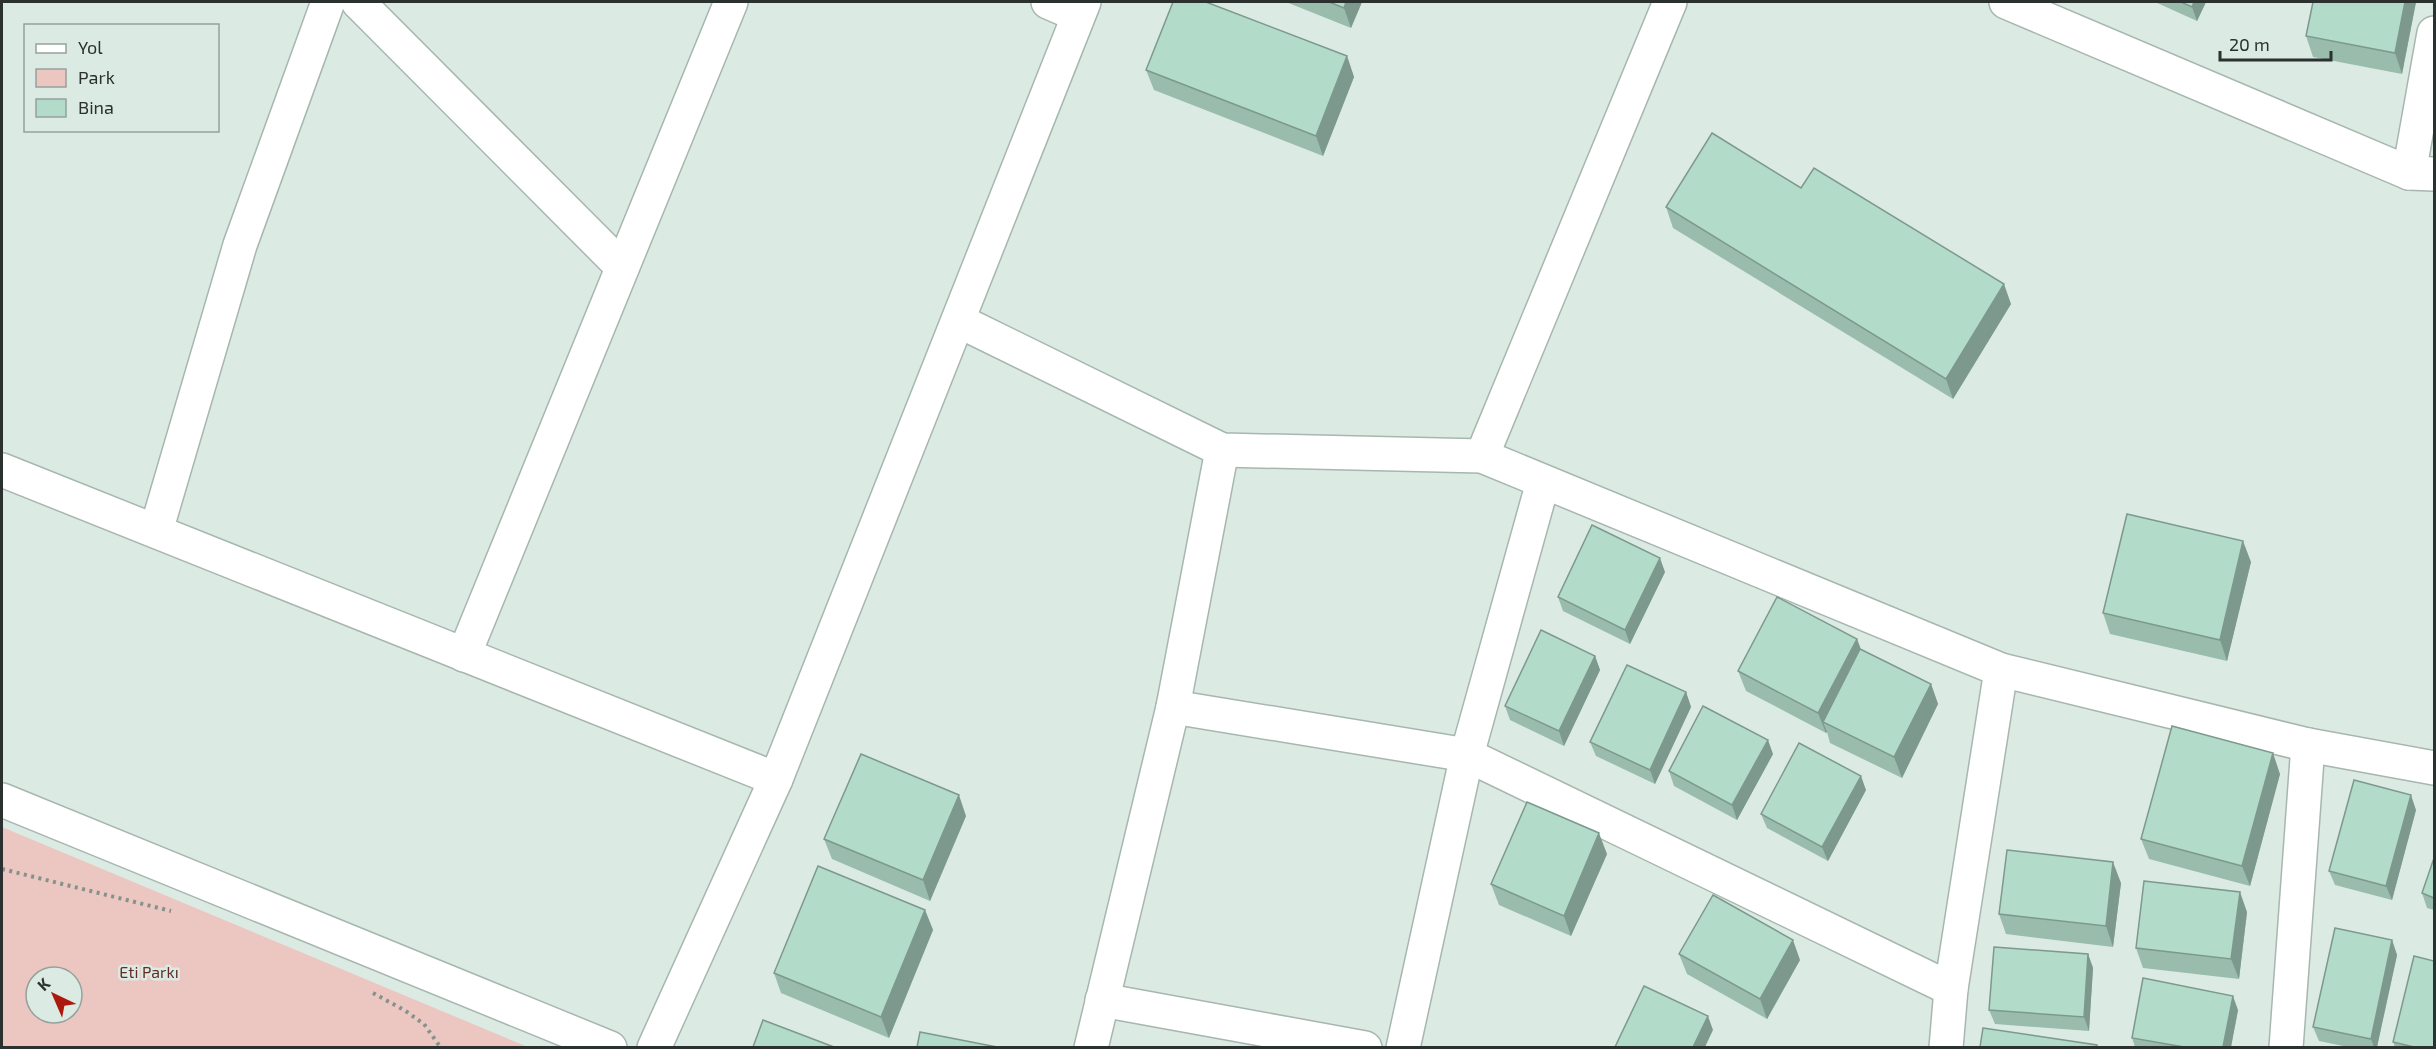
<svg xmlns="http://www.w3.org/2000/svg" width="2436" height="1049" font-family="'Exo 2',sans-serif">
<style>
.green{fill:#ecc7c1;fill-rule:evenodd}
.lines{fill:none;stroke-linecap:round;stroke-linejoin:round}
.minor-casing{stroke:#a7b7af;stroke-width:36}
.path{stroke:#86918c;stroke-width:4;stroke-dasharray:3 4.5;stroke-linecap:butt}
.minor{stroke:#fff;stroke-width:33}
.wall{fill:#99bcad}
.shaded-wall{fill:#7d998d}
.building{fill:#b2dbc9;stroke:#7d998d;stroke-width:1.5}
.labels{text-anchor:middle;dominant-baseline:central;stroke-width:5;stroke-linejoin:round;paint-order:stroke}
.park-label{font-size:16px;fill:#632d25;stroke:#dbebe4}
</style>
<rect width="100%" height="100%" fill="#dbebe4"/>
<path class="green" d="M2,827L528,1047H2ZM36,977H72V1013H36Z"/>
<g class="lines">
<g class="minor-casing">
<g id="minor">
<path d="M358,2L622,267"/>
<path d="M1048,2L1078,15"/>
<path d="M2006,2L2409,173L2434,174"/>
<path d="M2409,173L2434,33"/>
<path d="M959,321L1222,450L1482,456L2001,670L2308,745L2434,768"/>
<path d="M1482,456L1670,2"/>
<path d="M2,470L776,779"/>
<path d="M156,531L240,245L328,2"/>
<path d="M464,655L731,2"/>
<path d="M1173,707L1467,755L1951,989"/>
<path d="M2,800L610,1048"/>
<path d="M1102,1000L1365,1048"/>
<path d="M654,1048L776,779L1084,2"/>
<path d="M1091,1048L1173,707L1222,450"/>
<path d="M1403,1048L1467,755L1543,482"/>
<path d="M1946,1048L1951,989L2001,670"/>
<path d="M2286,1048L2308,745"/>
</g>
</g>
<g class="path">
<path d="M2,869L171,911"/>
<path d="M373,993L404,1010L424,1024L441,1048"/>
</g>
<use href="#minor" class="minor"/>
</g>
<g class="wall">
<path d="M1286,2H1362L1351,28Z"/>
<path d="M2155,2H2206L2197,21Z"/>
<path d="M2416,2L2402,74L2313,57L2306,36Z"/>
<path d="M1347,56L1354,77L1323,156L1154,90L1146,70Z"/>
<path d="M1801,188L2011,304L1953,399L1673,228L1666,207Z"/>
<path d="M2251,562L2227,661L2110,634L2103,613Z"/>
<path d="M1665,572L1630,644L1563,611L1558,597Z"/>
<path d="M1857,639L1861,649L1931,684L1938,704L1902,778L1830,743L1827,732L1826,733L1746,691L1738,671Z"/>
<path d="M1595,656L1600,670L1564,746L1510,720L1505,706Z"/>
<path d="M1686,692L1691,707L1655,784L1596,756L1590,742Z"/>
<path d="M1773,754L1737,820L1674,786L1669,771Z"/>
<path d="M2280,774L2250,886L2149,859L2141,839Z"/>
<path d="M1866,790L1828,861L1767,828L1761,814Z"/>
<path d="M2416,810L2392,900L2335,885L2329,871Z"/>
<path d="M966,816L930,901L832,859L824,839Z"/>
<path d="M1607,854L1571,936L1499,905L1491,884Z"/>
<path d="M2434,858V910L2427,908L2422,893Z"/>
<path d="M2121,883L2113,947L2006,934L1999,914Z"/>
<path d="M925,910L933,930L889,1038L781,993L774,973Z"/>
<path d="M2247,912L2239,979L2143,968L2136,948Z"/>
<path d="M2392,940L2397,955L2377,1047H2348L2319,1041L2313,1027Z"/>
<path d="M1679,954L1800,960L1767,1019L1687,974Z"/>
<path d="M2088,954L2093,968L2089,1031L1995,1024L1989,1010Z"/>
<path d="M2238,1010L2231,1047H2135L2132,1038Z"/>
<path d="M2393,1042L2434,1047H2395Z"/>
</g>
<g class="shaded-wall">
<path d="M1346,2H1362L1351,28L1344,8Z"/>
<path d="M2194,2H2206L2197,21L2192,7Z"/>
<path d="M2405,2H2416L2402,74L2395,53Z"/>
<path d="M1347,56L1354,77L1323,156L1316,136Z"/>
<path d="M2004,284L2011,304L1953,399L1946,379Z"/>
<path d="M2243,541L2251,562L2227,661L2220,640Z"/>
<path d="M1660,558L1665,572L1630,644L1625,630Z"/>
<path d="M1857,639L1864,659L1823,722L1827,732L1826,733L1818,713Z"/>
<path d="M1595,656L1600,670L1564,746L1559,731Z"/>
<path d="M1931,684L1938,704L1902,778L1894,757Z"/>
<path d="M1686,692L1691,707L1655,784L1650,770Z"/>
<path d="M1768,740L1773,754L1737,820L1732,805Z"/>
<path d="M2273,753L2280,774L2250,886L2242,866Z"/>
<path d="M1861,776L1866,790L1828,861L1822,847Z"/>
<path d="M959,795L966,816L930,901L923,880Z"/>
<path d="M2411,795L2416,810L2392,900L2386,886Z"/>
<path d="M1599,833L1607,854L1571,936L1564,916Z"/>
<path d="M2113,862L2121,883L2113,947L2106,926Z"/>
<path d="M2240,892L2247,912L2239,979L2231,959Z"/>
<path d="M925,910L933,930L889,1038L881,1017Z"/>
<path d="M1793,940L1800,960L1767,1019L1760,999Z"/>
<path d="M2392,940L2397,955L2377,1047H2374L2371,1039Z"/>
<path d="M2088,954L2093,968L2089,1031L2084,1017Z"/>
<path d="M2233,996L2238,1010L2231,1047H2223Z"/>
<path d="M1708,1016L1713,1030L1705,1047H1693Z"/>
</g>
<g class="building">
<path d="M1173,2H1206L1347,56L1316,136L1146,70Z"/>
<path d="M1329,2H1346L1344,8Z"/>
<path d="M2181,2H2194L2192,7Z"/>
<path d="M2313,2H2405L2395,53L2306,36Z"/>
<path d="M1712,133L1801,188L1814,168L2004,284L1946,379L1666,207Z"/>
<path d="M2127,514L2243,541L2220,640L2103,613Z"/>
<path d="M1592,525L1660,558L1625,630L1558,597Z"/>
<path d="M1777,597L1857,639L1818,713L1738,671Z"/>
<path d="M1541,630L1595,656L1559,731L1505,706Z"/>
<path d="M1860,649L1931,684L1894,757L1823,722Z"/>
<path d="M1627,665L1686,692L1650,770L1590,742Z"/>
<path d="M1703,706L1768,740L1732,805L1669,771Z"/>
<path d="M2172,726L2273,753L2242,866L2141,839Z"/>
<path d="M1799,743L1861,776L1822,847L1761,814Z"/>
<path d="M861,754L959,795L923,880L824,839Z"/>
<path d="M2354,780L2411,795L2386,886L2329,871Z"/>
<path d="M1527,802L1599,833L1564,916L1491,884Z"/>
<path d="M2007,850L2113,862L2106,926L1999,914Z"/>
<path d="M2434,858V898L2422,893Z"/>
<path d="M818,866L925,910L881,1017L774,973Z"/>
<path d="M2144,881L2240,892L2231,959L2136,948Z"/>
<path d="M1713,895L1793,940L1760,999L1679,954Z"/>
<path d="M2335,928L2392,940L2371,1039L2313,1027Z"/>
<path d="M1994,947L2088,954L2084,1017L1989,1010Z"/>
<path d="M2414,956L2434,961V1047H2414L2393,1042Z"/>
<path d="M2143,978L2233,996L2223,1047H2184L2132,1038Z"/>
<path d="M1644,986L1708,1016L1693,1047H1615Z"/>
<path d="M763,1020L834,1047H753Z"/>
<path d="M1983,1028L2097,1045V1047H1980Z"/>
<path d="M920,1032L997,1047H917Z"/>
</g>
<g class="labels">
<g class="park-label">
<text x="149" y="971">Eti Parkı</text>
</g>
</g>
<rect width="2436" height="1049" fill="none" stroke="#2b312f" stroke-width="6"/>
<rect x="24" y="24" width="195" height="108" fill="#dbebe4" stroke="#95a19c" stroke-width="1.5"/>
<rect x="36" y="44" width="30" height="9" fill="#ffffff" stroke="#95a19c" stroke-width="1.5"/>
<text x="78" y="54" font-size="18" fill="#2b312f">Yol</text>
<rect x="36" y="69" width="30" height="18" fill="#ecc7c1" stroke="#95a19c" stroke-width="1.5"/>
<text x="78" y="84" font-size="18" fill="#2b312f">Park</text>
<rect x="36" y="99" width="30" height="18" fill="#b2dbc9" stroke="#95a19c" stroke-width="1.5"/>
<text x="78" y="114" font-size="18" fill="#2b312f">Bina</text>
<g transform="translate(54 995) rotate(316)"><circle r="28" fill="#dbebe4" stroke="#95a19c" stroke-width="1.5"/>
<path d="M0-4.5L10 22L0 15L-10 22Z" fill="#ab1a0d"/>
<text y="-9" font-size="16" font-weight="bold" text-anchor="middle" fill="#2b312f">K</text>
</g>
<path d="M2220 51v9h111v-9" fill="none" stroke="#2b312f" stroke-width="3"/>
<text x="2229" y="51" font-size="18" fill="#2b312f" stroke="#dbebe4" stroke-width="4.5" paint-order="stroke">20 m</text>
</svg>
